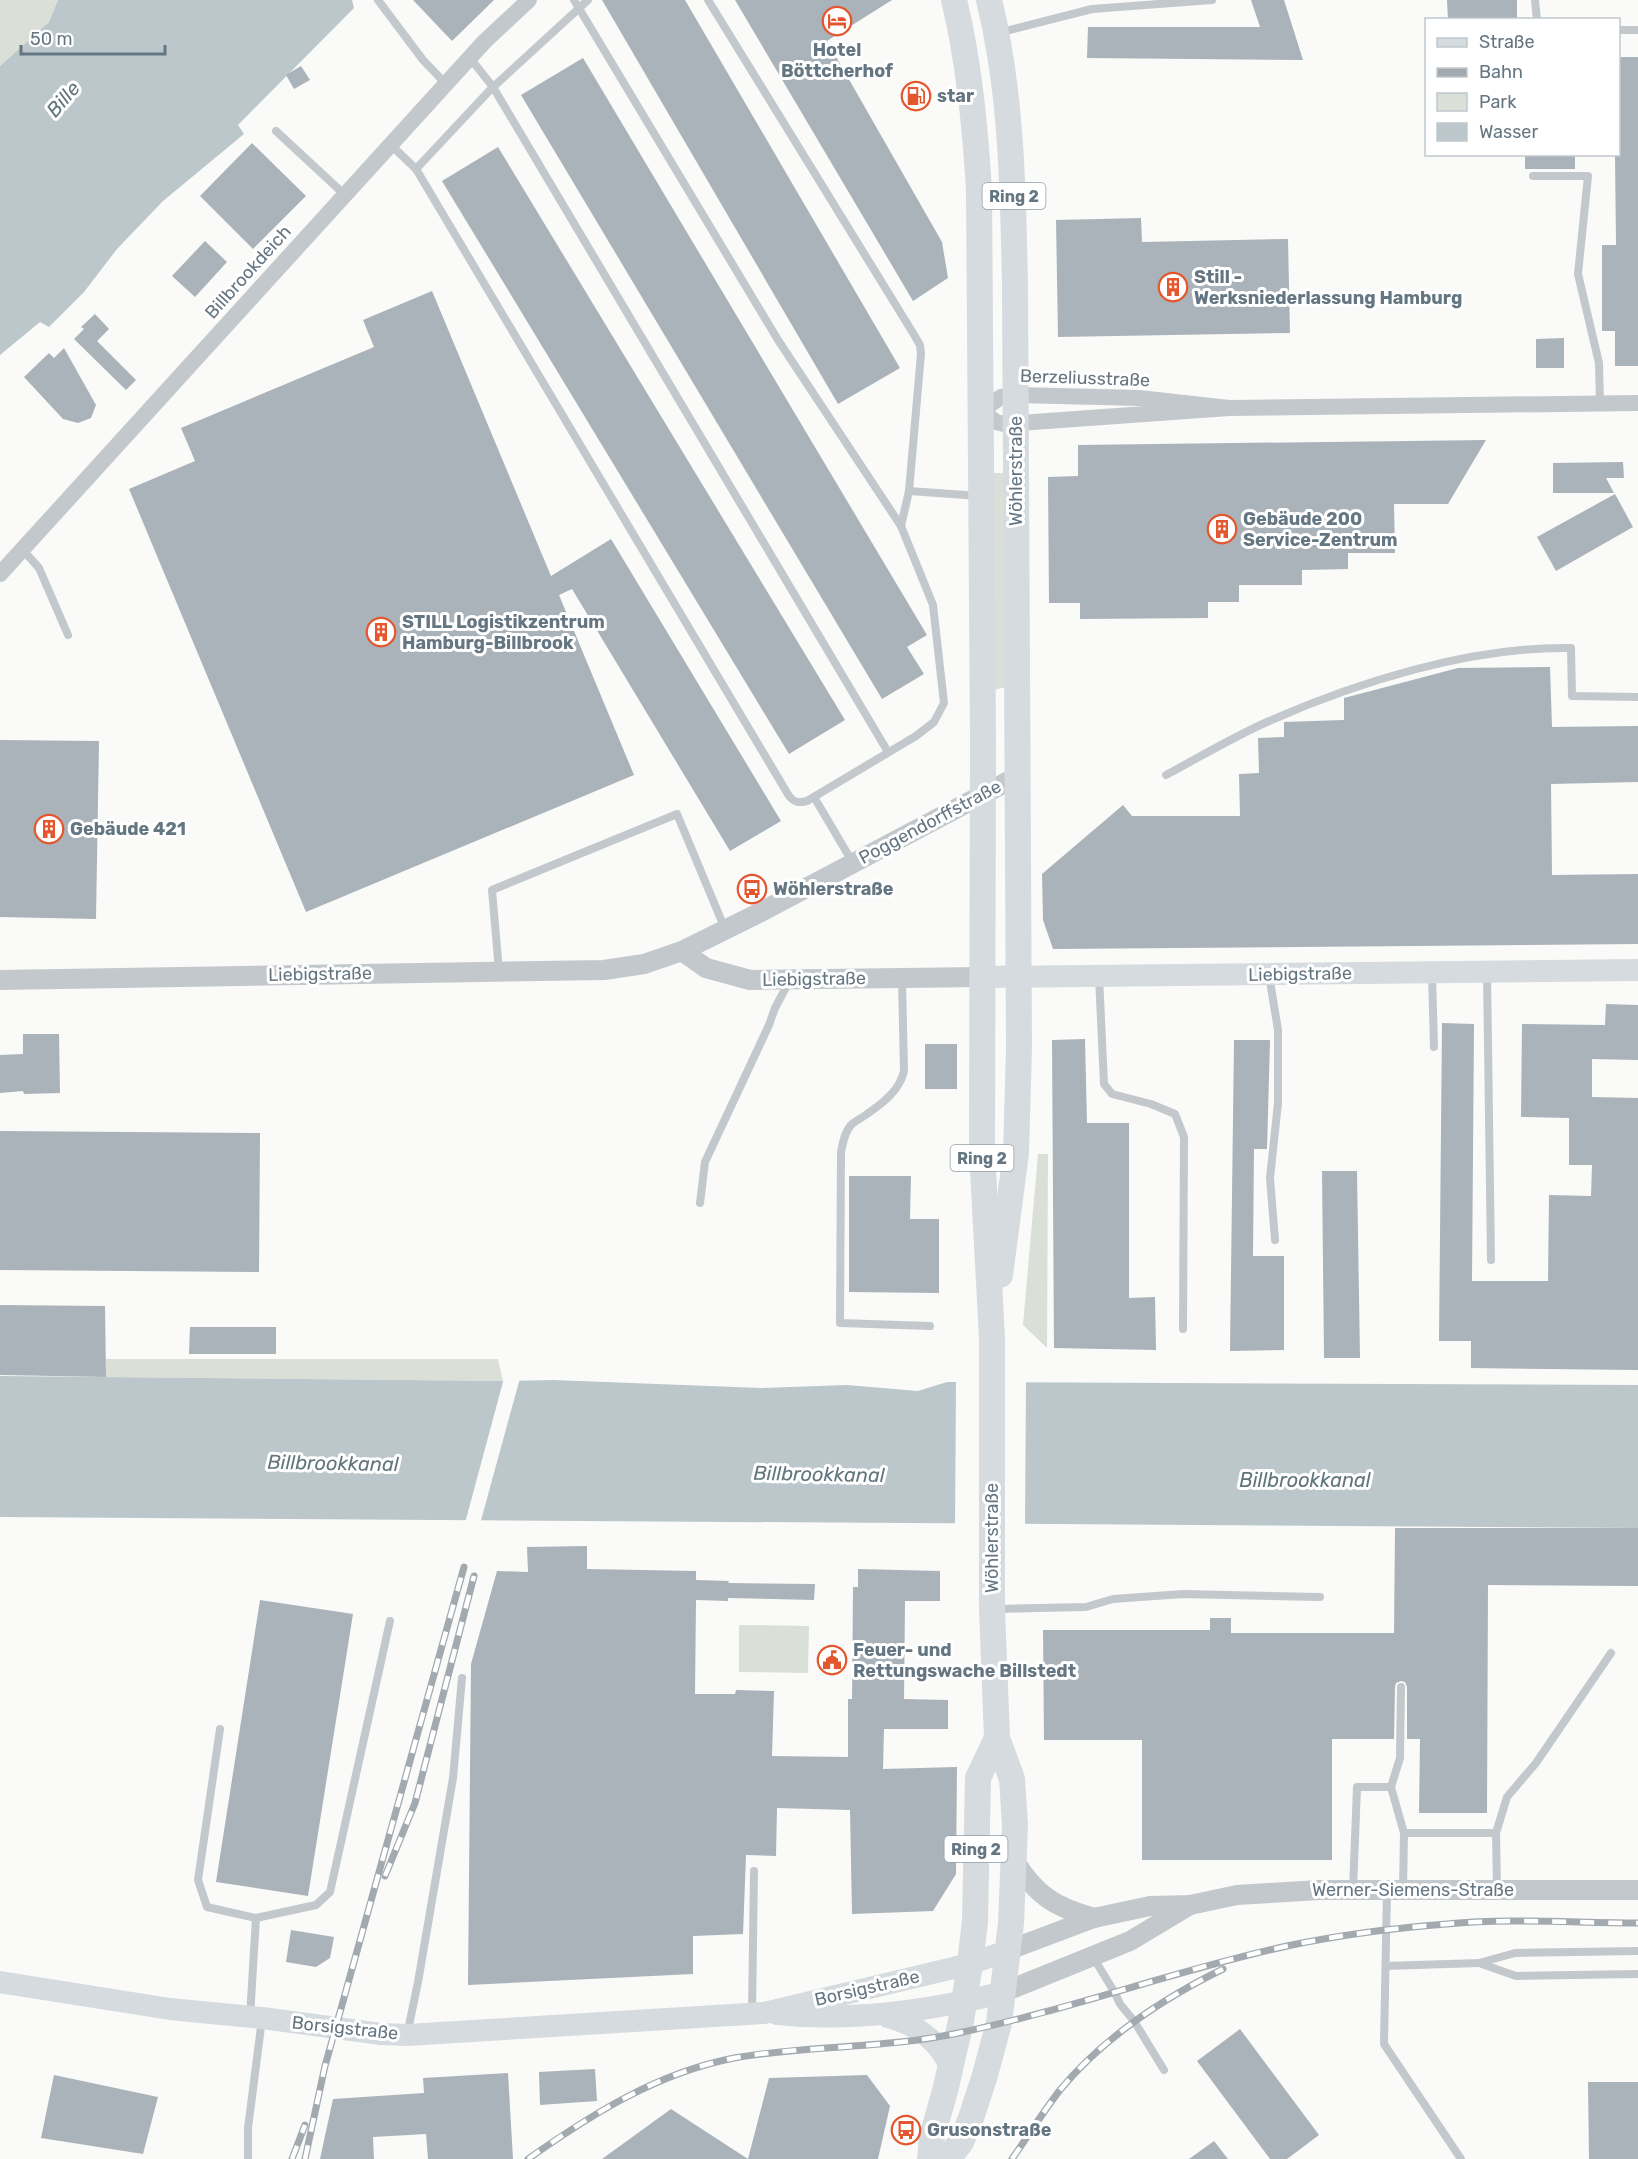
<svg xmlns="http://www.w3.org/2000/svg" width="1638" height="2159" font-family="Rubik,sans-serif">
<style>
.green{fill:#dadfd7}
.water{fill:#bbc7cb}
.pier{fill:#fafaf8}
.building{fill:#aab3b9}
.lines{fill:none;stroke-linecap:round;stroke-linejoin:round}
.service{stroke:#c3c8cc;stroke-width:8}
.minor{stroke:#c3c8cc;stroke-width:16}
.tertiary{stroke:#c3c8cc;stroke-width:20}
.secondary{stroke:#d6dbdf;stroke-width:22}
.primary{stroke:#d6dbdf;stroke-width:26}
.rail-casing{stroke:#a2aab0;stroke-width:7}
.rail{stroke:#fff;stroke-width:4.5;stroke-dasharray:14;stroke-linecap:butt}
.labels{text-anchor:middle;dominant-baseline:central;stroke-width:6;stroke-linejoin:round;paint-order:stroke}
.shield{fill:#fff;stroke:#939fa8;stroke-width:1.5}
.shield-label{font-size:16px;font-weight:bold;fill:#657683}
.poi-label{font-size:18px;font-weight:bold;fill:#657683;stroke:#fff;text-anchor:start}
.street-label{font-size:18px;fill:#657683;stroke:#fff}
.water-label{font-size:20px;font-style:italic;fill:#60757c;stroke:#fff}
</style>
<rect width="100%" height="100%" fill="#fafaf8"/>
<g class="green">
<path d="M0,0H58L49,22L0,66Z"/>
<path d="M991,473H1004L1007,687L993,690Z"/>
<path d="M1038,1154H1048L1047,1348L1023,1325Z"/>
<path d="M106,1359H498L503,1381L106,1377Z"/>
<path d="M739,1625L809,1626L808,1673L739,1672Z"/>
</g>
<g class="water">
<path d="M58,0H352L354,8L238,125L244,134L163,201L117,249L84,292L49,327L40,322L0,355V66L49,22Z"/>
<path d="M0,1376L503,1381L553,1380L761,1388L847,1385L918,1391L947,1382L1638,1385V1528L0,1517Z"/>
</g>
<g class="pier">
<path d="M504,1378H520L480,1524L465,1523Z"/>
<path d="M956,1379H1026L1025,1528L955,1527Z"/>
</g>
<g class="building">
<path d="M413,0H494L452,41Z"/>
<path d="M602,0H685L900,368L838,404Z"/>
<path d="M735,0H892L827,41L942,242L948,278L913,301Z"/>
<path d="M1251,0H1284L1303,60L1087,58L1088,27H1260Z"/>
<path d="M1447,0H1517V20H1448Z"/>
<path d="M1618,57H1638V366H1615V331H1602V245H1616L1615,154H1618Z"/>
<path d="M583,58L927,635L907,647L924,674L882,699L521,95Z"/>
<path d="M301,66L310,80L294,89L286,75Z"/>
<path d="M252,143L306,196L253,249L200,196Z"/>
<path d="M498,147L845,720L789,754L442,181Z"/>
<rect x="1525" y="154" width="50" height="15"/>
<path d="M1141,218L1142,242L1288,239L1290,333L1058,337L1056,220Z"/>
<path d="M205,241L227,262L195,297L172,276Z"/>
<path d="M432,291L551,576L611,539L781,821L730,851L572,589L559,595L634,775L306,912L129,489L195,461L181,428L374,347L363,320Z"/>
<path d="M95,314L109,329L97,341L136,380L126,390L74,339L84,329L81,327Z"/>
<path d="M1564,338V368H1536V339Z"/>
<path d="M64,348L96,405L91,418L78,423L63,419L24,377L49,353L54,358Z"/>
<path d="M1486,440L1448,504H1394L1395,553H1348V569L1302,570V585H1239V602H1208V618L1080,619V603H1049L1048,477L1078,476V445Z"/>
<path d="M1623,462L1624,478H1606L1614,493H1553V463Z"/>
<path d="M1615,494L1633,527L1556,571L1537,537Z"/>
<path d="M1550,667L1552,727L1638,726V782L1551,784L1552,875L1638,874V944L1053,949L1043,920L1042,874L1123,805L1132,816H1240L1239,774L1259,773L1258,738L1284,737V722L1344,720V698L1458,668Z"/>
<path d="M0,740L99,741L96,919L0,917Z"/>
<path d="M1606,1004L1638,1005V1060L1592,1059V1097L1638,1098V1370L1471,1368V1341H1439L1442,1023L1474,1024L1472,1281H1548L1549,1195L1591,1196L1592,1165H1569V1118L1521,1117L1522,1024L1605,1025Z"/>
<path d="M23,1034H59L60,1093L24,1094L23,1091L0,1093V1055L23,1054Z"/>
<path d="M1085,1039L1087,1123H1129V1298L1155,1297L1156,1350L1054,1348L1052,1040Z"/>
<path d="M1234,1040H1270L1267,1149H1254L1253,1256H1284V1350L1230,1351Z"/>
<rect x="925" y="1044" width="32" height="45"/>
<path d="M0,1131L260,1133L259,1272L0,1270Z"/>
<path d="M1322,1171H1357L1360,1358H1324Z"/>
<path d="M849,1176H911L910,1219H939V1293L849,1292Z"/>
<path d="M0,1305L105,1306L106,1377L0,1375Z"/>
<path d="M190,1327H276V1354H189Z"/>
<path d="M1395,1528H1638V1586L1488,1585L1487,1813H1419L1420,1739H1407V1687L1405,1682L1401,1681L1396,1683L1395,1687L1394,1739H1332V1860H1142V1740H1044L1043,1630H1210V1618H1231V1633H1394Z"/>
<path d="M587,1546V1569L696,1571V1580L729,1581L728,1583L815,1584L814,1600L728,1598V1601L696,1600L695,1694H735L736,1690L774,1691L772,1756L848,1757V1699H852L853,1587H858V1569L940,1571V1601H905L904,1699L948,1700V1729H884L883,1769L957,1767L956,1874L933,1911L852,1914L850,1810L777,1808L776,1856L746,1855L743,1934L693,1936V1974L468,1985L471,1664L497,1571L528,1572L527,1547Z"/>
<path d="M260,1600L353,1614L308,1896L216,1882Z"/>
<path d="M291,1930L334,1937L330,1958L316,1967L286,1962Z"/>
<path d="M1240,2029L1319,2135L1287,2159H1270L1197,2061Z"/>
<path d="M595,2069L597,2101L540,2105L539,2072Z"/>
<path d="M508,2073L513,2159H428L426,2134L373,2137L374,2159H320L333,2099L424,2093L423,2078Z"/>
<path d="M54,2075L158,2097L143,2154L41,2138Z"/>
<path d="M867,2075L890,2106L878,2159H748L769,2078Z"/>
<path d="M1588,2082H1638V2159H1589Z"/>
<path d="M671,2109L748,2159H602Z"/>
<path d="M1214,2141L1228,2159H1189Z"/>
</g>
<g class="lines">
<g class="service">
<path d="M378,0L423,60L446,84"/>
<path d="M574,0L778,340L901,526"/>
<path d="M1535,0L1537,20"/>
<path d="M1618,30H1638"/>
<path d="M998,33L1092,9L1212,0"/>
<path d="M470,58L493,87L888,752"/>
<path d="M276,131L345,195"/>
<path d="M391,145L416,169L789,796C795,803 799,803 807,801L916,736L934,722L944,703L933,605L901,526L909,491L921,354L920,345L913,333L708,0"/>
<path d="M416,169L491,89L588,0"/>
<path d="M1533,176H1588L1578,274L1599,363L1600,404"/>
<path d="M909,491L980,496"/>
<path d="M22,549L39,568L68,635"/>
<path d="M1166,775C1200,757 1233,737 1267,722C1357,682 1472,646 1571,648L1572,696L1638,697"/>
<path d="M814,797L853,863"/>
<path d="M499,971L492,890L677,814L725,929"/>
<path d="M1487,972L1491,1260"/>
<path d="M1432,973L1434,1047"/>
<path d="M1269,975L1278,1030V1103L1270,1178L1275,1240"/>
<path d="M1099,976L1104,1084L1112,1094L1151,1104L1175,1114L1184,1137L1183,1329"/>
<path d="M902,979L904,1071C900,1090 883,1103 867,1114C862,1118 855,1121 851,1125C844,1133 843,1143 841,1152L840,1323L930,1326"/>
<path d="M700,1203L705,1162L769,1025L775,1008L790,980"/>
<path d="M995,1609L1086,1607L1113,1599L1183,1594L1320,1597"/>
<path d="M220,1729L198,1880L207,1907L256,1918"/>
<path d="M1391,1787L1400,1758L1401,1687"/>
<path d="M1496,1833L1507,1797L1536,1763L1611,1653"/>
<path d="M1353,1890L1357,1787H1391L1404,1833"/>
<path d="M1403,1890L1404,1833H1496L1497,1889"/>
<path d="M1387,1891L1384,2044L1461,2159"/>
<path d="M1093,1957L1115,1993L1120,2004L1134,2021L1164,2070"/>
<path d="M1479,1963L1516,1976L1638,1974"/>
<path d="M1386,1966L1479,1963L1515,1953L1638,1951"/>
<path d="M752,2013L754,1871"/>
<path d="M250,2017L256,1918L316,1905L330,1892L390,1621"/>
<path d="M407,2035L418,1982L453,1778L462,1678"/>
<path d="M248,2159V2128L262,2019"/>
</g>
<g class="minor">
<path d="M1229,408L1139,398L1015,395L1001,397L981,411L996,422L1004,424L1229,408L1638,403"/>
<path d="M0,574L485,41L529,0"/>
</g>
<g class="tertiary">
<path d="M682,951L706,968L750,980L982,977"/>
<path d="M0,980L604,970L644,964L682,951L757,914L1018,776"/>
<path d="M1014,1860C1036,1895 1054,1907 1094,1918"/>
<path d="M1009,1950L1094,1918L1150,1906L1190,1905L1237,1895L1319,1890H1638"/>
<path d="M1004,1992L1130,1941L1190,1905"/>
</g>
<g class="secondary">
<path d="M982,977L1638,970"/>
<path d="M0,1982L170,2009L262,2018L381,2034L407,2035L764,2013L970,1964L1009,1950"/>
<path d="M777,2014C853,2022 930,2011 1004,1992"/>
<path d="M888,2017C917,2025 939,2040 951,2069"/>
</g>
<g class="primary">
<path d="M989,0C1012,94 1013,189 1015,286L1019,1048L1016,1153L1000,1275"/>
<path d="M930,2159L932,2137L945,2091L961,2021L970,1964L975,1921L978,1778L997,1738"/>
<path d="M948,2159L961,2142L971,2118L985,2075L999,2023L1011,1923L1015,1825L1012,1779L997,1738L992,1609V1338L982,1151L983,739L979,190C975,126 969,62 954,0"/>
</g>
<g class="rail-casing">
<g id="rail">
<path d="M385,1876L415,1803L474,1576"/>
<path d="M292,2159L305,2125"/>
<path d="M305,2159L325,2066L464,1567"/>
<path d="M528,2159C592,2114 657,2073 734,2058C808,2045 884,2049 958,2033C1069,2010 1176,1970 1287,1946C1339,1935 1394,1928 1447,1924C1510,1918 1575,1923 1638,1923"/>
<path d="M1012,2159C1028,2136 1043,2112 1060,2090C1103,2038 1162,1999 1223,1969"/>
</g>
</g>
<use href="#rail" class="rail"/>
</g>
<defs>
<g id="hotel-ring" transform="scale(1.5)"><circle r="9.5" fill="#fff" stroke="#e4572e" stroke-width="1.5"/><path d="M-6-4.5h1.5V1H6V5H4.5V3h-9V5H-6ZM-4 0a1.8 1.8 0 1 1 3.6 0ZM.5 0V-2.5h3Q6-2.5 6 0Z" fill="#e4572e"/></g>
<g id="fuel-ring" transform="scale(1.5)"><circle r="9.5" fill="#fff" stroke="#e4572e" stroke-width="1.5"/><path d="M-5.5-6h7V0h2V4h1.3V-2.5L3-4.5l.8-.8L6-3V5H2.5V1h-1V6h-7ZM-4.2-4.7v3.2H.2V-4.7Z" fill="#e4572e"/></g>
<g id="building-ring" transform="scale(1.5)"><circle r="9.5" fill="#fff" stroke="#e4572e" stroke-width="1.5"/><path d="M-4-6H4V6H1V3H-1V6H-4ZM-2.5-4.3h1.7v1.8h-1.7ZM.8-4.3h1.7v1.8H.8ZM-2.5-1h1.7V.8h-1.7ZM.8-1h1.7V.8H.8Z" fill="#e4572e"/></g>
<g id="bus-ring" transform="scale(1.5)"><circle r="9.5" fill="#fff" stroke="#e4572e" stroke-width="1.5"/><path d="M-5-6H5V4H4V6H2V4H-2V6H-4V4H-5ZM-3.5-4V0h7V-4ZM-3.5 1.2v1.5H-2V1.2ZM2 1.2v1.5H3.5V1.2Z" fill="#e4572e"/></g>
<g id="civic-ring" transform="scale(1.5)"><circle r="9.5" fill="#fff" stroke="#e4572e" stroke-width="1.5"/><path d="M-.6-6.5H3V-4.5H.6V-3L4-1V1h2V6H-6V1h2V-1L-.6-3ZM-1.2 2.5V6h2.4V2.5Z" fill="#e4572e"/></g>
</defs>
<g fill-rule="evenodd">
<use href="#hotel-ring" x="837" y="21"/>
<use href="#fuel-ring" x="916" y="96"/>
<use href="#building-ring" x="1173" y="287"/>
<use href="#building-ring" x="1222" y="529"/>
<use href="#building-ring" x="381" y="632"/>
<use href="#building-ring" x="49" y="829"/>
<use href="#bus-ring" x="752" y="889"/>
<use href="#civic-ring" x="832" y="1660"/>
<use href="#bus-ring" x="906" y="2130"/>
</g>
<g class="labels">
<g class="shield">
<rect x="982.5" y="183" width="63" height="26" rx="4.5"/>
<rect x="950.5" y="1145" width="63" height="26" rx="4.5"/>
<rect x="944.5" y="1836" width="63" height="26" rx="4.5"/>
</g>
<g class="shield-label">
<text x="1014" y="196">Ring 2</text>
<text x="982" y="1158">Ring 2</text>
<text x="976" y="1849">Ring 2</text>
</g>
<g class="poi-label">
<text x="837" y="50" text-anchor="middle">Hotel<tspan x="837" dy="21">Böttcherhof</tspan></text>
<text x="937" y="96">star</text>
<text x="1194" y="277">Still -<tspan x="1194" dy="21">Werksniederlassung Hamburg</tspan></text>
<text x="1243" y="519">Gebäude 200<tspan x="1243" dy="21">Service-Zentrum</tspan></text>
<text x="402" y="622">STILL Logistikzentrum<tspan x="402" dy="21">Hamburg-Billbrook</tspan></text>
<text x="70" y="829">Gebäude 421</text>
<text x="773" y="889">Wöhlerstraße</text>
<text x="853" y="1650">Feuer- und<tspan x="853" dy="21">Rettungswache Billstedt</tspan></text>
<text x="927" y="2130">Grusonstraße</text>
</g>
<g class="street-label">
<text transform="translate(248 272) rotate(-48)">Billbrookdeich</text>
<text transform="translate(1085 378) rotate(2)">Berzeliusstraße</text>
<text transform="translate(1016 471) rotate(-90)">Wöhlerstraße</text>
<text transform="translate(930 822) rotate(-28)">Poggendorffstraße</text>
<text transform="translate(320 974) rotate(-1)">Liebigstraße</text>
<text transform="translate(1300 974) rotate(-1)">Liebigstraße</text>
<text transform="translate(814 979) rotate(-1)">Liebigstraße</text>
<text transform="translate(992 1538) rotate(-90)">Wöhlerstraße</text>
<text x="1413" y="1890">Werner-Siemens-Straße</text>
<text transform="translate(867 1988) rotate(-13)">Borsigstraße</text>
<text transform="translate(345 2028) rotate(6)">Borsigstraße</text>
</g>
<g class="water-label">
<text transform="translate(63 99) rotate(-49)">Bille</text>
<text transform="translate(333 1463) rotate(1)">Billbrookkanal</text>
<text transform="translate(819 1474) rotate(1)">Billbrookkanal</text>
<text x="1305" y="1480">Billbrookkanal</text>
</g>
</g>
<rect x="1425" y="18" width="195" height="138" fill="#ffffff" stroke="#c1c8cd" stroke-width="1.5"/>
<rect x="1437" y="38" width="30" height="9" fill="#d6dbdf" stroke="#c1c8cd" stroke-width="1.5"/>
<text x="1479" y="48" font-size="18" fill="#657683">Straße</text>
<rect x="1437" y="68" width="30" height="9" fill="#a2aab0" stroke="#c1c8cd" stroke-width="1.5"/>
<text x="1479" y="78" font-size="18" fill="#657683">Bahn</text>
<rect x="1437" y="93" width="30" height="18" fill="#dadfd7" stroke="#c1c8cd" stroke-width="1.5"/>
<text x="1479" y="108" font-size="18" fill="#657683">Park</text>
<rect x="1437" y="123" width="30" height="18" fill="#bbc7cb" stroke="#c1c8cd" stroke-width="1.5"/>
<text x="1479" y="138" font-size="18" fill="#657683">Wasser</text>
<path d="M21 45v9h144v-9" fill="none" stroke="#657683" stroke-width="3"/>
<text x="30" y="45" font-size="18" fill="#657683" stroke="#ffffff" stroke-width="4.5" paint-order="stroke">50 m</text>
</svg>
